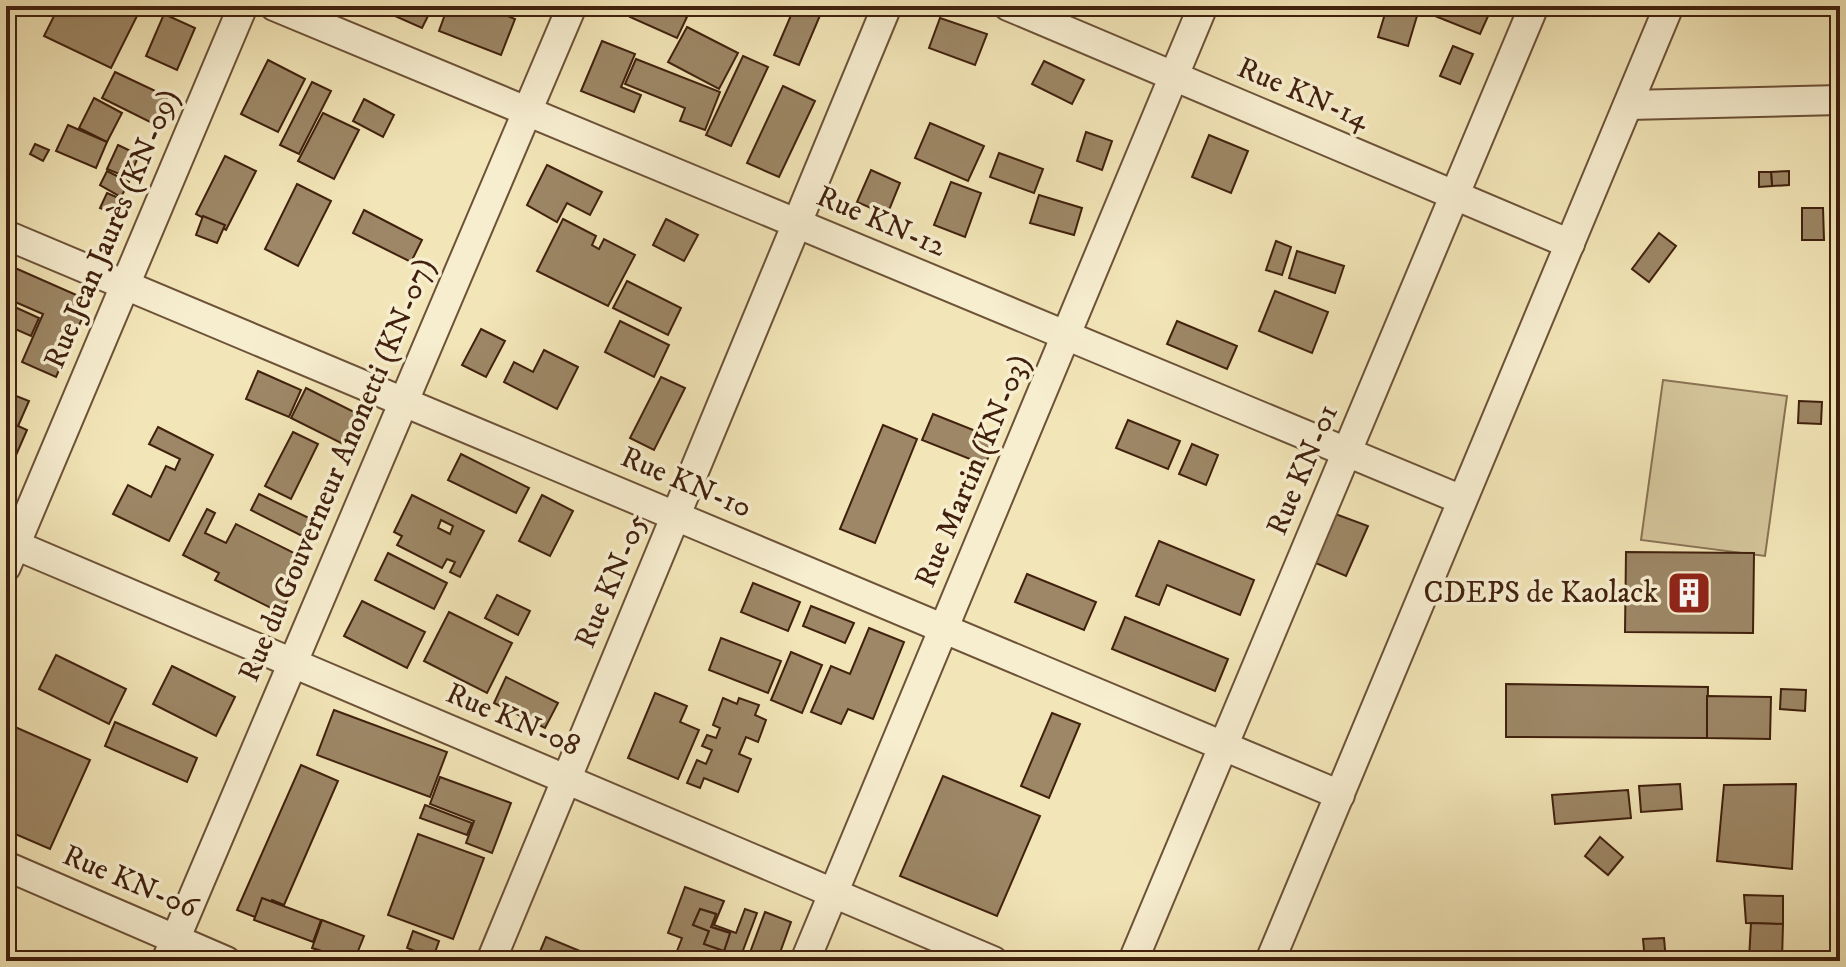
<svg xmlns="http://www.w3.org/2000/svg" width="1846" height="967" font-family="'IM FELL DW Pica',serif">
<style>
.green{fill:#d4c49a;stroke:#8a7254;stroke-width:2}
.building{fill:#9d8766;stroke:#41210e;stroke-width:2;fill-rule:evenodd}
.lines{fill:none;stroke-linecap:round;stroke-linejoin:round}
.minor-casing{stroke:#6d5238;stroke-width:32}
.minor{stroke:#f7eed0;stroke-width:28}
.labels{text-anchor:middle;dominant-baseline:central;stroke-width:7;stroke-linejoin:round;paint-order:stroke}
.street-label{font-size:30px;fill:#41210e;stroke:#f7eed0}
.poi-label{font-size:30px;fill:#41210e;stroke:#f7eed0;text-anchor:end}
</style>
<rect width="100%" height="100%" fill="#f2e5b7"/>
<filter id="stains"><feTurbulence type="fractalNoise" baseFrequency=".0025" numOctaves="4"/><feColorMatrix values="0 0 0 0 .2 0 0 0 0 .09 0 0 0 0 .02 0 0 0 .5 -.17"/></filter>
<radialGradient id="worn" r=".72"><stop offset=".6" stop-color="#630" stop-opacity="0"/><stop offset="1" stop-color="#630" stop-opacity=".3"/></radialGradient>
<path class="green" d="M1663,380L1787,396L1765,556L1641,540Z"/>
<g class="building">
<path d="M59,6H142L111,68L44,36Z"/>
<path d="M400,6H433L422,28L395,16Z"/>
<path d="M448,6H482L515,19L501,55L439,31Z"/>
<path d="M634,6H662L687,17L677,38L630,17Z"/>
<path d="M795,6H824L799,65L774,55Z"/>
<path d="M1410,6H1470L1489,14L1480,34Z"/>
<path d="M1387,7L1417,16L1408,46L1378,37Z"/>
<path d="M164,14L195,28L177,70L146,56Z"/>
<path d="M940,18L987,34L975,65L929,48Z"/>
<path d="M687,27L738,53L719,89L668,62Z"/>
<path d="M602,41L635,54L621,87L641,95L634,112L581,91Z"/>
<path d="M1453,46L1473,54L1460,84L1440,76Z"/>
<path d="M743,56L768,67L731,146L706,135Z"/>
<path d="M636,59L720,92L705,130L680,121L685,108L625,84Z"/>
<path d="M268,60L305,79L278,132L241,114Z"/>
<path d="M1044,61L1084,80L1072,104L1032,84Z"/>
<path d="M115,72L168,97L154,124L102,98Z"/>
<path d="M312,82L331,91L299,154L280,145Z"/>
<path d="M783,86L815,101L779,177L747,163Z"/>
<path d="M94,98L122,113L107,142L79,128Z"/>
<path d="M364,99L394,115L383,137L353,121Z"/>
<path d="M323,113L359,130L334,179L298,161Z"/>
<path d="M930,123L984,146L968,181L915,158Z"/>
<path d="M68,125L107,142L96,168L56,151Z"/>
<path d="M1086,132L1112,141L1102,170L1077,161Z"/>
<path d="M1209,135L1248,151L1231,193L1192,177Z"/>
<path d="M35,144L49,150L43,161L30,154Z"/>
<path d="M118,145L139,155L129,178L107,169Z"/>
<path d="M999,153L1043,169L1034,193L990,177Z"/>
<path d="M225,156L256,171L226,230L196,214Z"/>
<path d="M547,165L602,192L590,215L567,203L557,222L527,205Z"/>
<path d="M871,170L900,183L887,215L857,202Z"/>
<path d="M107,171L129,182L121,197L100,185Z"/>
<path d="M1789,171V185L1772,186L1771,172Z"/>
<path d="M1759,172H1771L1772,186L1759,187Z"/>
<path d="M951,182L981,193L965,237L934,225Z"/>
<path d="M297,184L331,201L298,266L265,249Z"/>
<path d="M107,193L121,199L114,214L100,208Z"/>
<path d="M1039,195L1082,208L1074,235L1030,223Z"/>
<path d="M1802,208H1823L1824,240H1802Z"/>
<path d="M364,210L422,240L411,262L353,233Z"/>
<path d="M115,211L125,216L120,225L111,221Z"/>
<path d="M203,216L225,225L217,243L196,235Z"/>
<path d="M563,219L596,236L592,245L599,249L604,239L635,255L608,306L537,271Z"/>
<path d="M666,219L698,235L684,261L653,245Z"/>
<path d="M1659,233L1676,246L1649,282L1632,269Z"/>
<path d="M1276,241L1291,247L1282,275L1266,270Z"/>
<path d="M1297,251L1344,266L1335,293L1289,278Z"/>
<path d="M6,264L90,301L56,377L22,362L43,314L6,298Z"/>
<path d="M627,281L681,308L668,335L613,308Z"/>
<path d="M1275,291L1328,312L1312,353L1259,331Z"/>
<path d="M6,303L39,318L31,336L6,325Z"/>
<path d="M620,321L669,345L654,377L605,352Z"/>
<path d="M1177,321L1237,346L1227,369L1167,344Z"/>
<path d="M481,329L505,341L486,377L462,365Z"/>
<path d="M544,350L578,367L557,409L504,382L514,362L533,372Z"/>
<path d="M258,371L301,390L289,417L246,399Z"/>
<path d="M661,377L685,388L654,450L630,438Z"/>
<path d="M306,388L358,414L343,444L291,418Z"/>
<path d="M6,392L29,401L18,426L27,430L6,478Z"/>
<path d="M1799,401L1822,402L1821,424L1798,423Z"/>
<path d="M933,414L996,439L985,465L922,440Z"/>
<path d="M1128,420L1180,441L1168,469L1116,448Z"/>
<path d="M883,425L917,439L875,543L840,529Z"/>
<path d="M158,427L213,455L169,541L113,514L128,485L151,497L166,466L175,470L180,459L149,444Z"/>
<path d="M293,432L318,444L291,499L265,486Z"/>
<path d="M1192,444L1218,455L1206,485L1179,474Z"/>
<path d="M461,454L529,488L516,513L448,480Z"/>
<path d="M259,494L313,520L304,537L251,510Z"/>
<path d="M412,495L484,531L460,577L450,572L455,562L447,559L442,568L397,545L402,536L394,532ZM441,520L453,526L450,534L438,528Z"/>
<path d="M542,495L573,511L550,556L519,541Z"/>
<path d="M207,509L215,513L205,533L226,543L236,524L308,560L281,613L215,580L219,573L183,555Z"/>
<path d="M1330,512L1368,526L1346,576L1311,561Z"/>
<path d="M1159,541L1254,580L1240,615L1167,585L1159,605L1136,596Z"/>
<path d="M1626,552L1754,553L1753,633L1625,632Z"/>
<path d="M388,553L447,583L434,609L375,580Z"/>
<path d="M1027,574L1096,602L1084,630L1015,602Z"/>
<path d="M753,583L800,602L788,631L741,612Z"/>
<path d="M497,595L530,611L518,635L485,618Z"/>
<path d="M362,601L425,632L407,668L344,636Z"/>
<path d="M811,606L854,623L845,643L803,626Z"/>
<path d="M449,612L512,643L487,693L424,661Z"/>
<path d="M1125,617L1228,659L1215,691L1112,649Z"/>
<path d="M869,628L904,642L873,719L848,709L841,724L811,712L831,666L850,674Z"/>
<path d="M721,638L781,661L768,693L709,670Z"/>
<path d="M791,652L822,665L802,713L771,700Z"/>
<path d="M56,655L126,689L109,724L39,689Z"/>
<path d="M172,666L235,697L216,736L153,704Z"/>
<path d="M506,677L558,703L545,728L494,703Z"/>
<path d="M1506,684L1708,687L1707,738L1506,737Z"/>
<path d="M1781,689L1806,690L1805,711L1780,709Z"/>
<path d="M655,693L687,706L680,722L699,730L678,779L628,758Z"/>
<path d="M1707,696L1771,697L1770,739L1707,738Z"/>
<path d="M723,698L737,704L739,698L759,705L755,715L766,720L758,742L746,737L739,754L751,759L738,792L704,778L700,788L687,783L697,760L706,764L712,750L702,746L707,735L716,738L720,728L713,725Z"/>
<path d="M334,710L447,752L430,797L317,755Z"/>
<path d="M1052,713L1080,724L1049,798L1021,786Z"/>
<path d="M115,722L197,758L187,782L105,746Z"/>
<path d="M6,723L90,760L50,849L6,830Z"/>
<path d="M301,765L338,781L284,905L272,900L263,920L237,910Z"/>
<path d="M943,776L1040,816L997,916L900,876Z"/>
<path d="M440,777L511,803L492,853L466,843L474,821L430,804Z"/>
<path d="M1680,784L1682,809L1641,812L1639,786Z"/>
<path d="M1796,784L1792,869L1717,861L1724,785Z"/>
<path d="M1628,790L1631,818L1555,824L1552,795Z"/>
<path d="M425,805L472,823L467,835L420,818Z"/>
<path d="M418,834L484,858L453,939L388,915Z"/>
<path d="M1600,837L1623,857L1608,875L1585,856Z"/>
<path d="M685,887L724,901L714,925L736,933L745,909L757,913L739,961H657L661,951L675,956L682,938L668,933ZM700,909L716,914L711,927L730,933L724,951L704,944L709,931L693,925Z"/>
<path d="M1744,895L1783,896V924L1746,923Z"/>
<path d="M262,898L321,920L313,942L254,920Z"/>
<path d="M700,909L716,914L711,927L730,933L724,951L704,944L709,931L693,925Z"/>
<path d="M765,912L791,922L777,961H756L748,958Z"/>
<path d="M322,920L364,936L354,961L312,948Z"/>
<path d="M1751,923L1783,924L1782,960L1749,959Z"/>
<path d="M413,931L439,941L433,958L407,948Z"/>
<path d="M546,937L604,961H536Z"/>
<path d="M1664,938L1666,961H1645L1643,939Z"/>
<path d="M863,951L891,960L890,961H860Z"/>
</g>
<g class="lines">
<g class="minor-casing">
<g id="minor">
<path d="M274,6L1462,500"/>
<path d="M1008,6L1570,244"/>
<path d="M1628,105L1840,100"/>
<path d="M6,235L1340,795"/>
<path d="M6,541L993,961"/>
<path d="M6,567L243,6"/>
<path d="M6,866L226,961"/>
<path d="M166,961L572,6"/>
<path d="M491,961L887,6"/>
<path d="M805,961L1203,6"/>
<path d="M1133,961L1534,6"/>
<path d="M1270,961L1669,6"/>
</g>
</g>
<use href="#minor" class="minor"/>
</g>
<defs>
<g id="building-square" transform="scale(2.3)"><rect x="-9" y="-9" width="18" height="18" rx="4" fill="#8f2418" stroke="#f7eed0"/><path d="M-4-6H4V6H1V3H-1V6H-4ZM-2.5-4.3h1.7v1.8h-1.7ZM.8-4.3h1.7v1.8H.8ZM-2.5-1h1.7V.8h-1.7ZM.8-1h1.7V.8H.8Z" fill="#fff"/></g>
</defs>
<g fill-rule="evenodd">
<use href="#building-square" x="1689" y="593"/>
</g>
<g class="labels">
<g class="street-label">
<text transform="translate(1303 94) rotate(23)">Rue KN-14</text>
<text transform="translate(881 222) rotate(23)">Rue KN-12</text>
<text transform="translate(112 229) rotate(-67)">Rue Jean Jaurès (KN-09)</text>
<text transform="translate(337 470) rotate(-67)">Rue du Gouverneur Anonetti (KN-07)</text>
<text transform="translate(1303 470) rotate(-67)">Rue KN-01</text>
<text transform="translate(973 471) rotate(-67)">Rue Martin (KN-03)</text>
<text transform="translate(686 483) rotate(23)">Rue KN-10</text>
<text transform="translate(612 581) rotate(-67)">Rue KN-05</text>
<text transform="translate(513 720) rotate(23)">Rue KN-08</text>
<text transform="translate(130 882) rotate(23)">Rue KN-06</text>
</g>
<g class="poi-label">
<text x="1658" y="593">CDEPS de Kaolack</text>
</g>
</g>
<rect width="1846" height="967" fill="none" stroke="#f2e5b7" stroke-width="32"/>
<rect x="8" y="8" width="1830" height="951" fill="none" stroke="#41210e" stroke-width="4"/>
<rect x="16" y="16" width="1814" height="935" fill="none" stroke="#41210e" stroke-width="2"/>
<rect width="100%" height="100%" filter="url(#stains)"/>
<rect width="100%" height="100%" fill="url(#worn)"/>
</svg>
